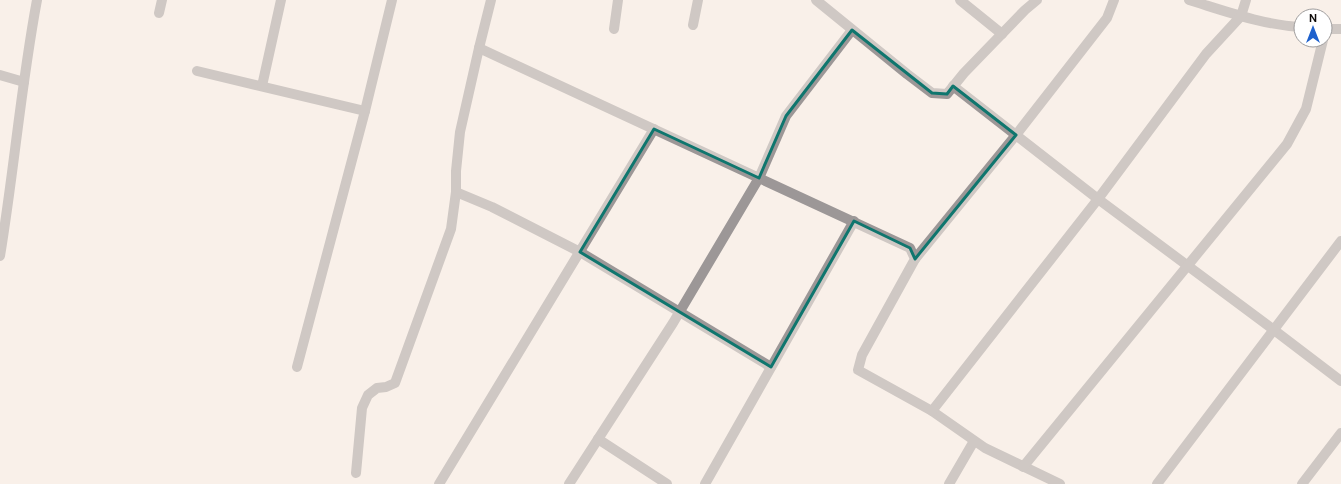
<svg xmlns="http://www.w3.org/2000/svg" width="1341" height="484" font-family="'DM Sans',sans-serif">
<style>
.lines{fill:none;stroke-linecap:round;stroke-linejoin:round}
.minor{stroke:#9c9797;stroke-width:10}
.marked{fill:none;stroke:#0f766e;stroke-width:3;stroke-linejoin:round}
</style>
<rect width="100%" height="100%" fill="#f9f0e9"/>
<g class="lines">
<g class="minor">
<path d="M816,0L907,74L932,93L947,94L964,73L1025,10L1037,0"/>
<path d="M960,0L1002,34"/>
<path d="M1189,0C1225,11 1263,25 1301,27"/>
<path d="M159,13L162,0"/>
<path d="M693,25L698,0"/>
<path d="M614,29L618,0"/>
<path d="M1325,29H1341"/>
<path d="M479,48L491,0"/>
<path d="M197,71L365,111"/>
<path d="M0,75L24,82"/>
<path d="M262,86L281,0"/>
<path d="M953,86L1098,199L1274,330L1341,381"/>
<path d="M456,192L492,207L580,252L771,367"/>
<path d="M0,256C14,171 21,85 37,0"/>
<path d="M915,259L1016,135L1107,18L1114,0"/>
<path d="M297,367L365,111L392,0"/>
<path d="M932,411L985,448L1060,484"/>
<path d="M598,439L667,484"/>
<path d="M1023,467L1287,144L1306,109L1323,40"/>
<path d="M356,473L362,408L368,395L377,388L386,387L395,383L451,229L456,192V171L460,132L479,48L759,178L786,116L852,30"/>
<path d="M439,484L654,129"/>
<path d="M569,484L673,323L759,178L910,248L915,259L862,355L858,370L932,411L1098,199L1206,54L1241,16L1246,0"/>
<path d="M705,484L854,221"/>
<path d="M949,484L974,441"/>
<path d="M1157,484L1341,241"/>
<path d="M1302,484L1341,433"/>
</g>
</g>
<path d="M0 0H1341V484H0ZM852,30L932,93L947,94L953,86L1016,135L915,259L910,248L854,221L771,367L580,252L654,129L759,178L786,116Z" fill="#f9f0e9" fill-opacity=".55" fill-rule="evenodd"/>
<path class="marked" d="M852,30L932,93L947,94L953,86L1016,135L915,259L910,248L854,221L771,367L580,252L654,129L759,178L786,116Z"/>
<g transform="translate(1313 28)"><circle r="19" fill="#ffffff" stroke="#9f9d9d"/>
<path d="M0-3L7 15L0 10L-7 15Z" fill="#1e61cd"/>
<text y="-6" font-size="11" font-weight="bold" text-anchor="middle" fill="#0e0b09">N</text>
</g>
</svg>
